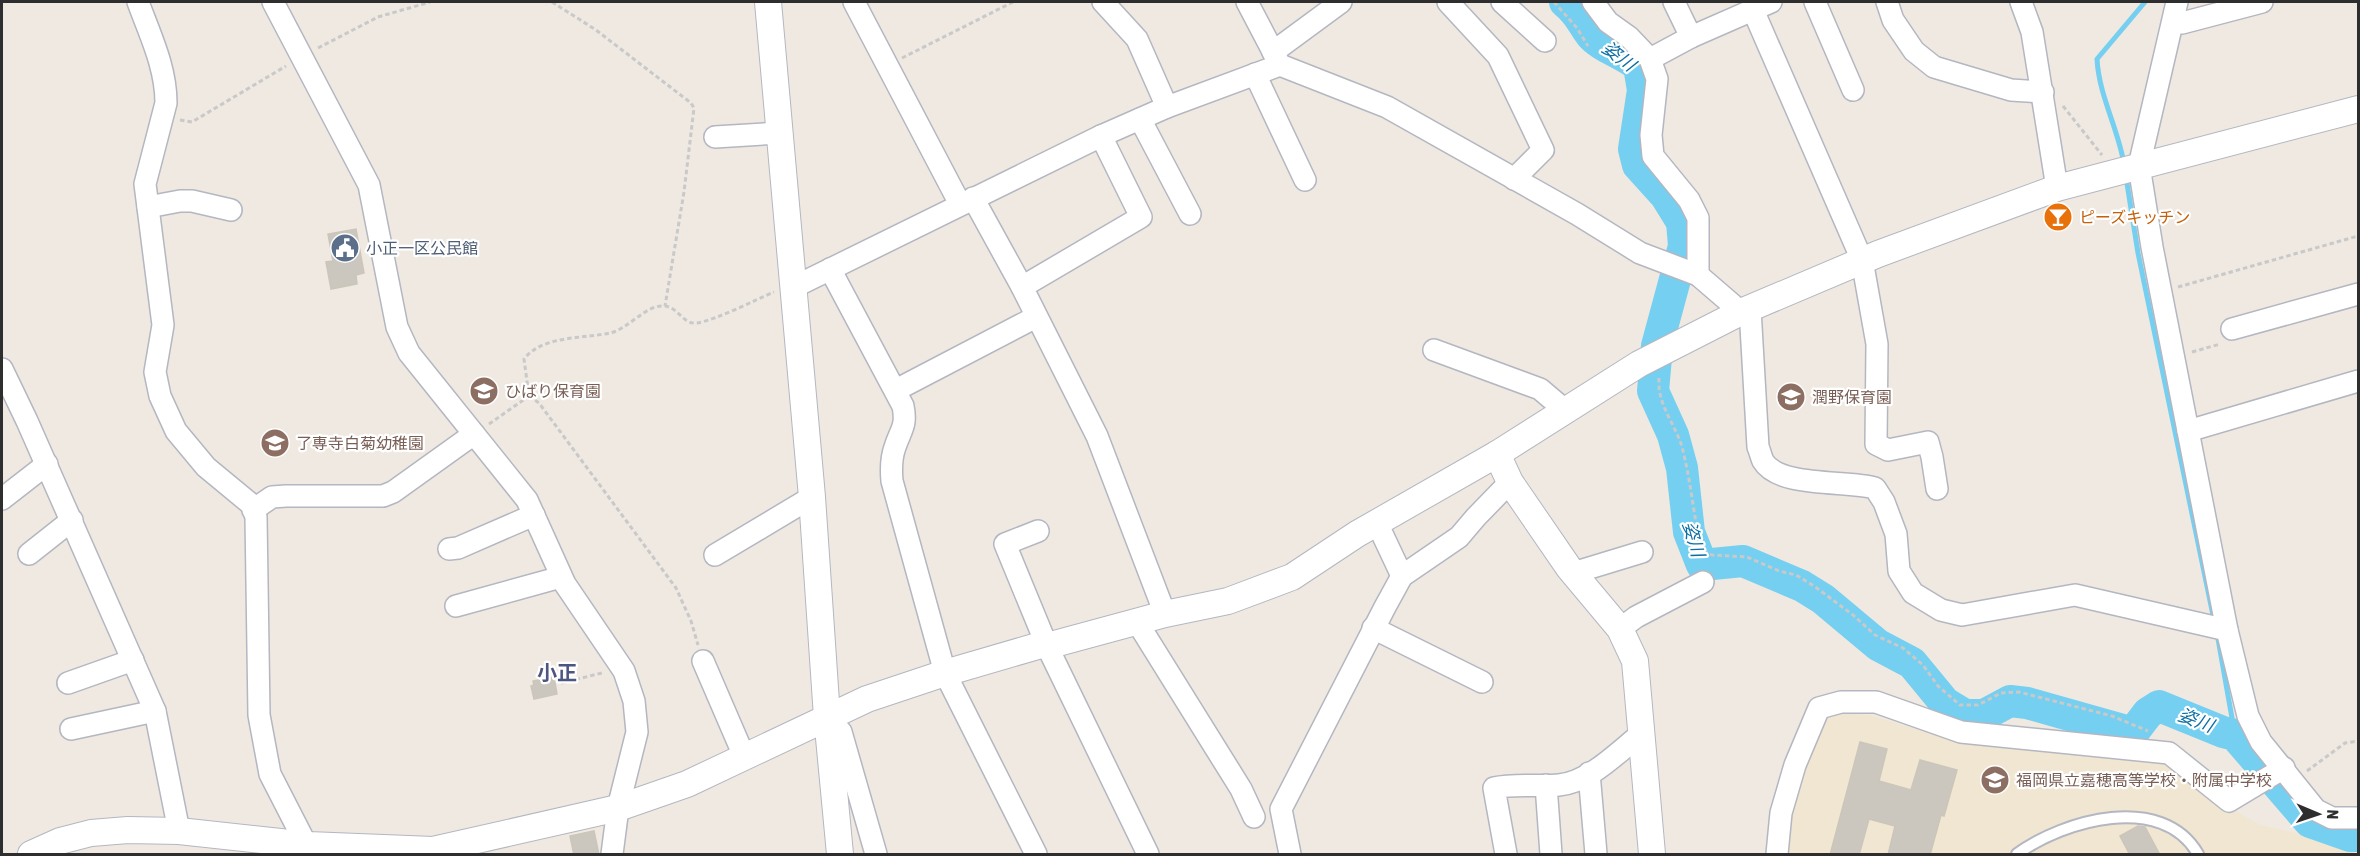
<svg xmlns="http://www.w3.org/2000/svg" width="2360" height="856" font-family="'Asap Condensed','Noto Sans JP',sans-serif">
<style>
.education{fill:#f0e6d1}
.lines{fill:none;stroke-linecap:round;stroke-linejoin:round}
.stream{stroke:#75cff0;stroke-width:5}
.river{stroke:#75cff0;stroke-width:32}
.building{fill:#cbc7bf;stroke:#cbc5ba;stroke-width:1.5}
.service-casing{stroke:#b4b7c1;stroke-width:14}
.minor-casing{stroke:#b4b7c1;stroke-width:24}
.tertiary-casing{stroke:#b4b7c1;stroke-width:28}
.path{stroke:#c9c9c9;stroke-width:3;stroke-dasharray:4.5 3;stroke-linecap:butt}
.service{stroke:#fff;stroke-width:10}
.minor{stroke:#fff;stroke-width:21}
.tertiary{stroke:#fff;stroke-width:26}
.labels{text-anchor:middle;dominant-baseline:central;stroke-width:4.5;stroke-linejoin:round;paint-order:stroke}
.food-label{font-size:16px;fill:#c56008;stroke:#fff;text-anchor:start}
.service-label{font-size:16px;fill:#4e5e75;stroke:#fff;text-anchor:start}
.education-label{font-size:16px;fill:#785e54;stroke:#fff;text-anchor:start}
.water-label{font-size:18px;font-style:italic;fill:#0d6fa3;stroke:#fff}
.quarter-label{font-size:20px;font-weight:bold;fill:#4d5680;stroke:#fff}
</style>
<rect width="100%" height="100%" fill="#efe9e1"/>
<path class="education" d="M1838,713L1869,715L1961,743L2131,758L2170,765L2198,789L2260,825L2346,844L2358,845V854H1786L1791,816L1805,770L1826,720Z"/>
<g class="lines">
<g class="stream">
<path d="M2124,164C2118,128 2099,96 2097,59L2145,2"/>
<path d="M2126,177L2138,253L2214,620"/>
<path d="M2217,633L2235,735"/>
</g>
<path class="river" d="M1565,2C1580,14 1581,22 1591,35C1601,47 1625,54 1639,66L1643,90L1634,149L1638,165L1666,196L1682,222L1684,246L1657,346L1653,391L1673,435L1682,468L1689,532L1702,565L1743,561L1802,586L1823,599L1878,645L1912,663L1945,703L1965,715H1984L2010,701L2027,703L2126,731L2135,730L2148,713L2159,706L2223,732L2235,735L2310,822L2350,836H2358"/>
</g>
<g class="building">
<path d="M356,229L364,273L356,275L357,284L331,289L326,262L333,261L328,234Z"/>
<path d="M554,677L557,694L534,699L531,686L534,685L533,681Z"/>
<path d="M1860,742L1887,749L1879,781L1911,790L1920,760L1957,770L1944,816L1941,815L1930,855H1888L1895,826L1869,819L1859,855H1830Z"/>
<path d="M2138,826L2145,827L2160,855H2130L2120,836Z"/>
<path d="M594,831L599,855H574L570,836Z"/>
</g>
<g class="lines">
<g class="service-casing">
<path id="service" d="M2017,854C2064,820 2162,792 2198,854"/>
</g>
<g class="minor-casing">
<g id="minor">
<path d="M138,2C150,35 166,67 166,103L145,184L163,325L155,372L160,396L176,431L206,467L252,505L256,517L259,715L270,774L311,854"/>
<path d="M273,2L369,185L397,327L409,353L527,500L565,584L624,671L634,701L637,732L618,808L612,854"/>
<path d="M854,2L960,204"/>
<path d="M1103,2L1137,39L1167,107"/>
<path d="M1247,2L1280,65L1387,107L1577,214L1640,253L1698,275L1741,312"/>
<path d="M1448,2L1498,56L1543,150L1514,179"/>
<path d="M1502,2L1545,41"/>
<path d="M1593,2L1608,22L1629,37L1650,59L1657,79L1651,135L1653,156L1689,200L1698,218V275"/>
<path d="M1674,2L1691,37L1771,2"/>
<path d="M1815,2L1853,90"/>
<path d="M1887,2L1893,20L1914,51L1934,67L2011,90L2043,92"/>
<path d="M2021,2L2032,32L2057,188"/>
<path d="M2177,2L2139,166L2152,247L2227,630L2248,716L2261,742L2316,810L2332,818H2358"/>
<path d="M1753,10L1862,260L1877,344L1876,444L1888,450L1928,442L1932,457L1937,489"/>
<path d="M2173,23H2182L2262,2"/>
<path d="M1273,52L1341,2"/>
<path d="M1650,59L1691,37"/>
<path d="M1255,74L1305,180"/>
<path d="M1140,119L1190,214"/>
<path d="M715,137L779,133"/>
<path d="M973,198L1022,287L1097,436L1165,614"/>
<path d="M148,207L180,201H192L231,210"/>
<path d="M830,269L903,406C907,426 901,429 895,447C891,458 891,470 892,481L945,673L1036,854"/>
<path d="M1022,287L1141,217L1101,136"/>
<path d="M792,288L1101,136L1167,107L1280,65"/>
<path d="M1750,309L1758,447C1760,451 1761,457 1763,461C1779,488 1847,480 1875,488L1884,502L1896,534L1899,571L1913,593L1941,610L1962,615L2075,595L2227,630"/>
<path d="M2232,329L2358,294"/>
<path d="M1434,350L1540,389L1566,411"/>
<path d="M2,369L27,421L155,711L179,831"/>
<path d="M896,390L1036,317"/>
<path d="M2188,431L2358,381"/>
<path d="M2,499L47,464"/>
<path d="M253,510L272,497L286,496H383L393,492L474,434"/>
<path d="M1377,523L1402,576"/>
<path d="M1038,531L1005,544L1047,646L1148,854"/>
<path d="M449,549L458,548L534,515"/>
<path d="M29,554L72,520"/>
<path d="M715,555L812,497"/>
<path d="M1573,573L1642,552"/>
<path d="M456,606L561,577"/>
<path d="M1137,622L1241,789L1254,817"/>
<path d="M1373,628L1482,682"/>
<path d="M1620,629L1636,617L1703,582"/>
<path d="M703,661L744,756"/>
<path d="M68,683L133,660"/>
<path d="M827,717L841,732L876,854"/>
<path d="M71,729L155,711"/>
<path d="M1589,773L1596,854"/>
<path d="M1546,785L1551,854"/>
<path d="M1290,854L1281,809L1385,607L1402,576L1459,537L1476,517L1510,482"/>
<path d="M1506,854L1494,788C1515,783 1537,787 1559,785C1590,782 1618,752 1641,734"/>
<path d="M1777,854L1781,813L1795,765L1819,708L1841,702H1876L1961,732L2169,753L2229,801L2284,768"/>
</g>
</g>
<g class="tertiary-casing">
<g id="tertiary">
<path d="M768,2L812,497L827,717L840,854"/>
<path d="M1497,454L1510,482L1569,568L1620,629L1635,661L1652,854"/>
<path d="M31,854L60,841L91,833L128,830L179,831L308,845L433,850L618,808L687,784L867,699L945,673L1041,645L1047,646L1165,614L1228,601L1292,577L1357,534L1497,454L1639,364L1741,312L1878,254L2057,188L2358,109"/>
</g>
</g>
<g class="path">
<path d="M552,2L596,30L691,103L694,108L684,192L665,306"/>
<path d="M1554,2L1577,28L1588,46"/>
<path d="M318,48L378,17L430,2"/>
<path d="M902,58L1013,2"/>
<path d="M2063,106L2102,155"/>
<path d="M180,120L192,122L286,66"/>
<path d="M2178,287L2358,236"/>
<path d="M2192,352L2220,344"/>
<path d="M1659,378C1657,405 1675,423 1682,447C1690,477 1693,509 1699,539L1703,551L1712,555L1747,557L1779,571L1796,575L1814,586L1853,615L1875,635L1903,648L1923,665L1938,686L1960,705H1978L2001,693L2019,692L2112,716L2148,731"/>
<path d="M529,396L539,403L676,588L691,621L698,645"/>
<path d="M489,424L529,396L524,359C543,335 582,339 610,333C628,329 645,306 662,306C678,305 682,325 697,323C716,320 755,300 774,292"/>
<path d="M561,683L602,673"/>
<path d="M2307,771L2345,743L2358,741"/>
</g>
<use href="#service" class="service"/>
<use href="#minor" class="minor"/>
<use href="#tertiary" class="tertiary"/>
</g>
<defs>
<g id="bar-disc" transform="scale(1.5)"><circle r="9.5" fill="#e8710a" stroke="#fff"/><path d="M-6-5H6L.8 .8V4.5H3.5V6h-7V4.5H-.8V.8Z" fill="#fff"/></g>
<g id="civic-disc" transform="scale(1.5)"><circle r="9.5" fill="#5c6f8a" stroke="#fff"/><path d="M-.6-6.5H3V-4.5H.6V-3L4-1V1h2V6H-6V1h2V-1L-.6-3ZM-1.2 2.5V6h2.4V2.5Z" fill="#fff"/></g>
<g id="school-disc" transform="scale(1.5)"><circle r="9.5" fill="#8d6e63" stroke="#fff"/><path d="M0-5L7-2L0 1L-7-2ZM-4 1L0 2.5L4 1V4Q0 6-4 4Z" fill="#fff"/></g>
</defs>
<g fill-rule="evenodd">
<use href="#bar-disc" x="2058" y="217"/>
<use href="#civic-disc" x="345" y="248"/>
<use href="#school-disc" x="484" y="391"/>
<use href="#school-disc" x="1791" y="397"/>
<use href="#school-disc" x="275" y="443"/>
<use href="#school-disc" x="1995" y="780"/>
</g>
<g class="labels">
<g class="food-label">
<text x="2079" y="217">ピーズキッチン</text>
</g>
<g class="service-label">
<text x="366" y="248">小正一区公民館</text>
</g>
<g class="education-label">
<text x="505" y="391">ひばり保育園</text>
<text x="1812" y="397">潤野保育園</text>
<text x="296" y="443">了専寺白菊幼稚園</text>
<text x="2016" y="780">福岡県立嘉穂高等学校・附属中学校</text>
</g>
<g class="water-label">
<text transform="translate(1619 56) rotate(37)">姿川</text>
<text transform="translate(1694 539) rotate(74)">姿川</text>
<text transform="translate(2196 720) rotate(21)">姿川</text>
</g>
<g class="quarter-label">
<text x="557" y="672">小正</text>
</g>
</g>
<rect width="2360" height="856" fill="none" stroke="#2e2e2e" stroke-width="6"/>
<g transform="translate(2318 814) rotate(92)" stroke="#ffffff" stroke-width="4.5" paint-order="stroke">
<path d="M0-4.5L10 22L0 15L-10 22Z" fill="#2e2e2e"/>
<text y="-9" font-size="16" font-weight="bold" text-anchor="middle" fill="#2e2e2e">N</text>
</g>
</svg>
